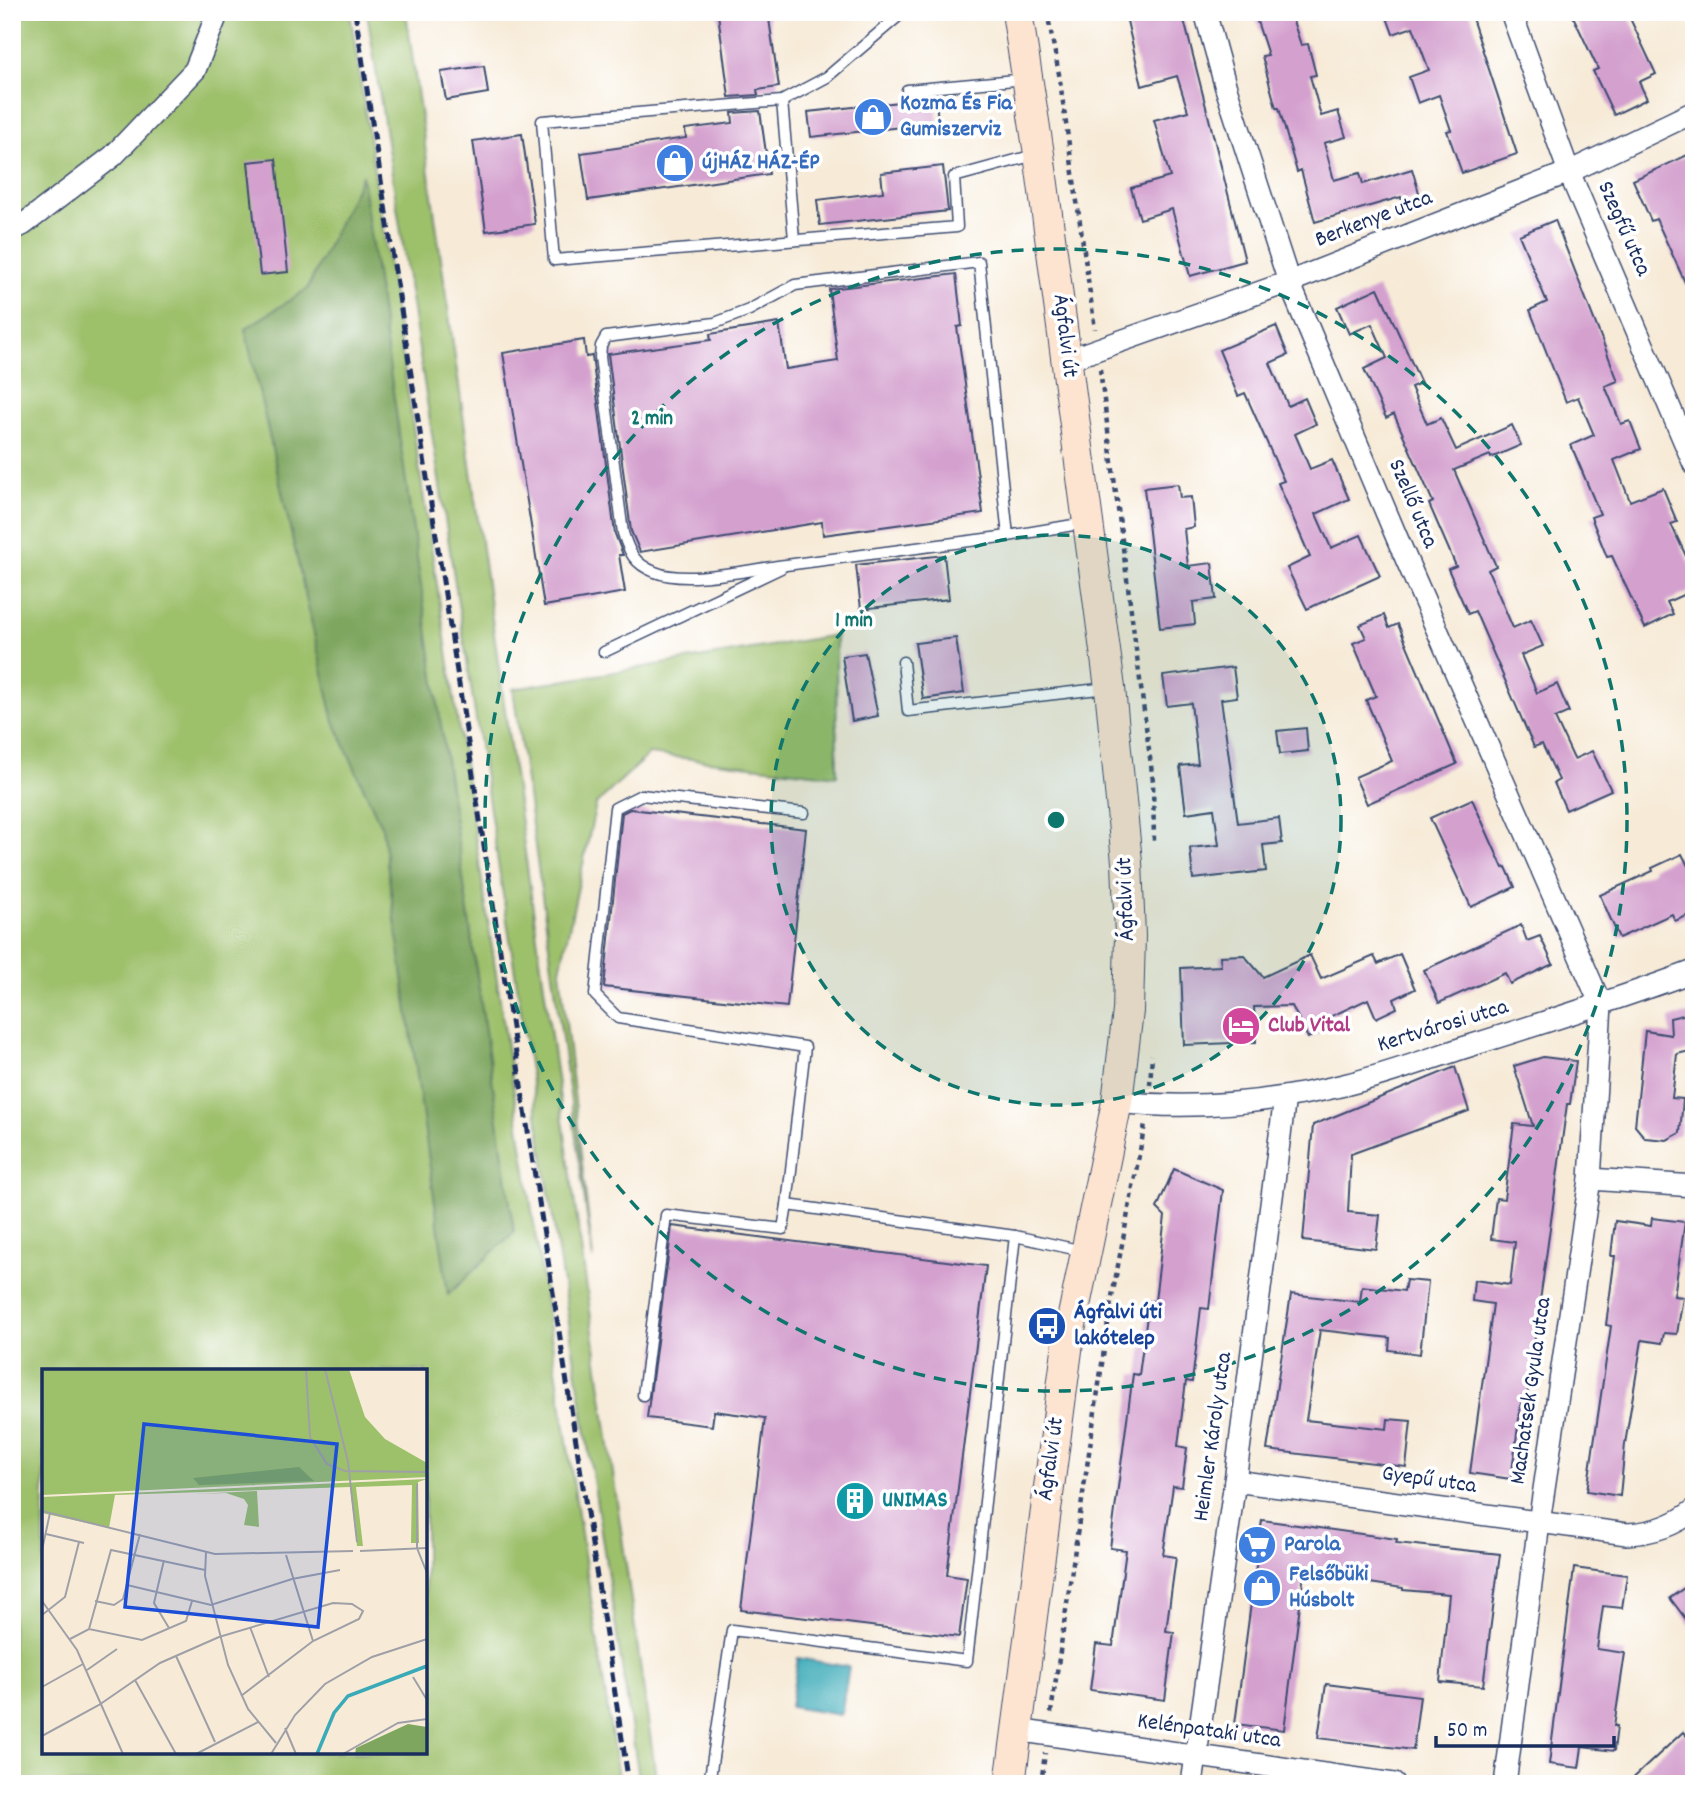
<svg xmlns="http://www.w3.org/2000/svg" width="1706" height="1796" font-family="Dekko,sans-serif">
<style>
.green{fill:#9dc06a;stroke:#5c7864;stroke-width:2;fill-rule:evenodd}
.forest{fill:#7ea65e;stroke:#4c6a5e;stroke-width:2}
.water{fill:#3aaab8;stroke:#2a6c8b;stroke-width:2}
.building{fill:#d4a1cf}
.lines{fill:none;stroke-linecap:round;stroke-linejoin:round}
.lane-casing{stroke:#3c4b70;stroke-width:13}
.street-casing{stroke:#3c4b70;stroke-width:24}
.secondary-casing{stroke:#3c4b70;stroke-width:32}
.path{stroke:#3c4b70;stroke-width:4.5;stroke-dasharray:5 5;stroke-linecap:butt}
.lane{stroke:#fff;stroke-width:10}
.street{stroke:#fff;stroke-width:21}
.secondary{stroke:#fde4d0;stroke-width:30}
.rail{stroke:#1b2f5e;stroke-width:5;stroke-dasharray:10 5;stroke-linecap:butt}
.ring{fill:none;stroke:#0f766e;stroke-width:3.5;stroke-dasharray:12 9}
.labels{text-anchor:middle;dominant-baseline:central;stroke-width:7;stroke-linejoin:round;paint-order:stroke}
.shop-label{font-size:23px;font-weight:bold;fill:#366cbe;stroke:#fff;text-anchor:start}
.street-label{font-size:23px;fill:#1b2f5e;stroke:#fff}
.hotel-label{font-size:23px;font-weight:bold;fill:#b23c85;stroke:#fff;text-anchor:start}
.transit-label{font-size:23px;font-weight:bold;fill:#164399;stroke:#fff;text-anchor:start}
.culture-label{font-size:23px;font-weight:bold;fill:#0d838f;stroke:#fff;text-anchor:start}
.inset-river{fill:none;stroke:#3aaab8;stroke-width:3.5}
.inset-road{fill:none;stroke:#9fa0a7;stroke-width:2}
.view{fill:#1d4ed8;fill-opacity:0.15;stroke:#1d4ed8;stroke-width:3.5}
.inset-edge{fill:none;stroke:#1b2f5e;stroke-width:3.5}
.centre{fill:#0f766e;stroke:#fff;stroke-width:3.5}
.ring-label{font-size:21px;text-anchor:middle;font-weight:bold;fill:#0f766e;stroke:#fff;stroke-width:7;stroke-linejoin:round;paint-order:stroke}
</style>
<rect width="100%" height="100%" fill="#fff"/>
<filter id="ink" filterUnits="userSpaceOnUse"><feTurbulence type="fractalNoise" baseFrequency=".0143" numOctaves="2"/><feDisplacementMap in="SourceGraphic" scale="14" xChannelSelector="R" yChannelSelector="G"/><feConvolveMatrix kernelMatrix="1 2 1 2 8 2 1 2 1" color-interpolation-filters="sRGB"/></filter>
<filter id="wash" filterUnits="userSpaceOnUse"><feTurbulence type="fractalNoise" baseFrequency=".00686" numOctaves="4" result="noise"/><feDisplacementMap in="SourceGraphic" scale="28" xChannelSelector="R" yChannelSelector="G"/><feGaussianBlur stdDeviation="1.57" result="paint"/><feColorMatrix in="noise" values="0 0 0 0 0 0 0 0 0 0 0 0 0 0 0 0 0 1.4 0 .05"/><feComposite in="paint" operator="in"/></filter>
<g filter="url(#wash)">
<rect width="100%" height="100%" fill="#f7ebd8"/>
<g class="green">
<path d="M12,12H350L619,1784H12ZM44,1371H425V1752H44Z"/>
<path d="M367,12H406L657,1784H640Z"/>
<path d="M836,635L837,776L649,754L596,804L560,970L593,1259L513,689Z"/>
</g>
<path class="forest" d="M362,176L514,1232L448,1295L382,828L334,722L245,329L307,289Z"/>
<path class="water" d="M798,1658L849,1667L841,1715L790,1707Z"/>
<g id="blocks">
<g class="building">
<path d="M732,12H768L779,87L757,90L758,95L729,97L718,14Z"/>
<path d="M1125,12H1182L1245,261L1190,276L1172,209L1140,219L1131,188L1170,177L1154,120L1188,111L1177,76L1142,86Z"/>
<path d="M1254,12H1290L1301,45L1308,44L1316,75L1310,76L1321,116L1338,111L1346,137L1324,143L1334,180L1360,173L1363,184L1412,169L1420,196L1402,202L1401,197L1315,222L1301,170L1297,172L1279,108H1276L1262,56L1268,55Z"/>
<path d="M1385,12H1470L1517,154L1462,173L1447,131L1451,130L1439,95L1418,103L1409,77L1429,70L1413,27L1393,34Z"/>
<path d="M1571,12H1627L1656,74L1639,82L1647,99L1614,115L1593,71L1598,69Z"/>
<path d="M484,66L488,93L446,100L441,72Z"/>
<path d="M936,98L938,123L811,137L808,112Z"/>
<path d="M760,111L769,174L588,200L581,153L686,138L685,129L733,123L732,113Z"/>
<path d="M522,134L535,224L486,231L473,141Z"/>
<path d="M1694,152V302L1656,219L1651,221L1633,180Z"/>
<path d="M276,159L288,272L260,275L248,162Z"/>
<path d="M943,166L948,211L820,225L817,200L883,192L881,173Z"/>
<path d="M1555,220L1618,381L1605,386L1621,424L1630,421L1641,449L1614,460L1630,501L1663,488L1677,522L1671,524L1694,573V590L1667,602L1673,614L1645,628L1612,556L1607,557L1591,517L1600,514L1571,445L1594,435L1578,397L1566,402L1530,310L1547,302L1519,235Z"/>
<path d="M956,274L962,326L957,327L983,513L823,535L822,522L640,552L631,531L608,354L711,340L710,334L779,323L786,369L838,361L829,289Z"/>
<path d="M1378,288L1421,383L1411,387L1427,424L1441,418L1456,450L1512,425L1521,445L1491,458L1490,455L1454,470L1496,566L1488,570L1513,628L1531,620L1543,646L1521,655L1537,693L1557,684L1569,712L1555,718L1574,759L1592,751L1611,790L1566,810L1554,783L1559,780L1542,744L1534,747L1475,611L1468,614L1448,569L1456,566L1429,504L1433,502L1394,414L1386,418L1364,369L1387,358L1372,324L1349,334L1337,307Z"/>
<path d="M1276,326L1288,355L1270,363L1288,406L1305,398L1316,424L1295,434L1310,469L1332,460L1349,499L1316,514L1331,548L1361,535L1380,576L1307,609L1287,568L1310,557L1278,483L1284,481L1245,393L1238,396L1219,350Z"/>
<path d="M584,340L586,357L592,356L615,534L623,555H619L625,592L544,606L503,353Z"/>
<path d="M1178,484L1180,498L1191,497L1194,527L1184,529L1188,566L1212,563L1216,599L1193,602L1195,624L1160,628L1144,488Z"/>
<path d="M944,555L949,599L861,609L856,565Z"/>
<path d="M1384,615L1389,628L1398,624L1457,764L1367,804L1355,777L1392,761L1366,700L1376,696L1353,643L1366,638L1360,625Z"/>
<path d="M956,638L964,693L923,699L915,643Z"/>
<path d="M865,653L878,716L852,721L842,656Z"/>
<path d="M1233,667L1237,697L1221,699L1238,823L1279,818L1282,843L1263,845L1266,871L1193,879L1190,848L1219,845L1214,809L1186,813L1180,766L1198,764L1191,703L1167,706L1163,676Z"/>
<path d="M1306,728L1308,751L1280,754L1277,731Z"/>
<path d="M1472,799L1503,868L1506,867L1515,887L1471,907L1430,818Z"/>
<path d="M630,809L806,829L787,1007L604,987L622,813Z"/>
<path d="M1682,854L1688,866L1694,863V913L1675,921L1672,914L1619,938L1600,895L1653,871L1652,868Z"/>
<path d="M1521,925L1527,941L1540,936L1553,964L1510,984L1505,973L1439,1003L1424,970Z"/>
<path d="M1400,954L1415,989L1394,999L1397,1008L1376,1018L1368,999L1321,1021L1325,1030L1308,1038L1292,1006L1254,1007L1256,1042L1184,1045L1181,968L1221,966L1220,956L1244,955L1263,977L1310,955L1321,979L1374,956L1378,964Z"/>
<path d="M1687,1014L1694,1020V1050L1677,1054L1672,1098L1683,1099L1680,1133L1667,1140L1645,1138L1635,1126L1645,1031L1671,1035L1670,1018Z"/>
<path d="M1543,1057L1576,1061L1570,1104H1567L1527,1396H1522L1511,1479L1470,1473L1493,1304L1472,1301L1474,1280L1510,1285L1515,1242L1491,1239L1496,1198L1504,1199L1514,1124L1533,1126L1514,1066Z"/>
<path d="M1455,1067L1469,1111L1351,1154L1348,1212L1380,1215L1376,1249L1303,1241L1313,1125Z"/>
<path d="M1174,1169L1223,1190L1209,1309L1201,1308L1192,1382L1186,1381L1178,1446L1187,1448L1182,1487L1173,1486L1163,1555L1176,1557L1166,1631L1174,1632L1165,1700L1090,1690L1096,1644L1113,1646L1126,1550L1110,1548L1133,1374L1139,1375L1149,1301H1155L1165,1216L1157,1208Z"/>
<path d="M1652,1218L1685,1222L1674,1296L1683,1297L1677,1334L1664,1333L1662,1343L1642,1340L1625,1444L1620,1496L1587,1491L1611,1326L1606,1325L1615,1256H1611L1615,1221L1651,1226Z"/>
<path d="M672,1226L986,1266L947,1575L967,1578L959,1637L741,1610L765,1418L714,1411L712,1426L647,1418Z"/>
<path d="M1406,1280L1428,1282L1420,1354L1389,1350L1390,1338L1320,1330L1306,1420L1387,1429L1388,1419L1411,1421L1406,1467L1267,1450L1291,1294L1360,1302L1362,1286L1404,1291Z"/>
<path d="M1262,1520L1397,1539L1396,1543L1500,1554L1483,1686L1440,1682L1449,1594L1403,1590V1588L1304,1573L1284,1730L1235,1724Z"/>
<path d="M1574,1568L1627,1575L1622,1608L1603,1606L1597,1649L1625,1653L1614,1726H1617L1614,1751L1582,1747L1579,1768L1549,1764Z"/>
<path d="M1694,1581V1630L1670,1598Z"/>
<path d="M1326,1684L1420,1696L1413,1750L1318,1738Z"/>
<path d="M1683,1732L1694,1744V1784H1627Z"/>
</g>
</g>
</g>
<g filter="url(#ink)">
<use href="#blocks" fill-opacity="0" stroke="#3c4b70" stroke-width="2"/>
<g class="lines">
<g class="lane-casing">
<g id="lane">
<path d="M913,12L901,14L827,77L782,101L542,121L554,260L957,227L954,177L1038,154"/>
<path d="M907,90L1026,79"/>
<path d="M782,101L794,239"/>
<path d="M1008,536L979,262L795,285L749,310L715,323L606,337L601,346L600,357L623,533C629,552 634,564 655,572C686,585 751,569 786,565C860,555 934,546 1008,536L1085,523"/>
<path d="M604,652L781,568"/>
<path d="M903,662L908,711L1107,688"/>
<path d="M787,1205L805,1047L618,1018L595,995L615,808L641,795L804,813"/>
<path d="M643,1395L666,1215L783,1229L787,1205L1015,1236L1083,1251"/>
<path d="M709,1784L732,1630L967,1661L1015,1236"/>
</g>
</g>
<g class="street-casing">
<g id="street">
<path d="M1205,12L1226,88L1289,282L1397,538L1601,1005L1590,1179L1539,1523L1505,1784"/>
<path d="M1511,12L1569,172L1694,464"/>
<path d="M12,230L24,224L113,156L195,70L218,12"/>
<path d="M1067,360L1289,282L1569,172L1694,112"/>
<path d="M1117,1102C1192,1110 1270,1103 1344,1085C1385,1075 1426,1060 1466,1047C1543,1023 1619,999 1694,971"/>
<path d="M1590,1179L1694,1186"/>
<path d="M1235,1481L1627,1534C1653,1533 1674,1526 1694,1510"/>
<path d="M1016,1730L1394,1784"/>
<path d="M1192,1784L1235,1481L1285,1097"/>
</g>
</g>
<g class="secondary-casing">
<path id="secondary" d="M1010,1784L1069,1335L1117,1102L1128,1011L1130,936L1127,862L1110,688L1039,154L1017,12"/>
</g>
<g class="path">
<path d="M1047,12L1059,74L1095,329"/>
<path d="M1100,369L1153,781L1154,843"/>
<path d="M1150,1085L1152,1055"/>
<path d="M1051,1713L1111,1302L1145,1124"/>
<path d="M1041,1784L1045,1753"/>
</g>
<use href="#lane" class="lane"/>
<use href="#street" class="street"/>
<use href="#secondary" class="secondary"/>
<path class="rail" d="M355,12L629,1784"/>
</g>
</g>
<circle cx="1056" cy="820" r="285" fill="#0f766e" fill-opacity=".12"/>
<g class="ring">
<circle cx="1056" cy="820" r="285"/>
<circle cx="1056" cy="820" r="571"/>
</g>
<defs>
<g id="shop-disc" transform="scale(2.0125)"><circle r="9.5" fill="#3f7fe0" stroke="#fff"/><path d="M-5-2.5h2.3a2.7 3.5 0 0 1 5.4 0H5L5.5 6h-11ZM-1.5-2.5h3a1.5 2.3 0 0 0-3 0Z" fill="#fff"/></g>
<g id="hotel-disc" transform="scale(2.0125)"><circle r="9.5" fill="#d1479c" stroke="#fff"/><path d="M-6-4.5h1.5V1H6V5H4.5V3h-9V5H-6ZM-4 0a1.8 1.8 0 1 1 3.6 0ZM.5 0V-2.5h3Q6-2.5 6 0Z" fill="#fff"/></g>
<g id="bus-disc" transform="scale(2.0125)"><circle r="9.5" fill="#1a4fb4" stroke="#fff"/><path d="M-5-6H5V4H4V6H2V4H-2V6H-4V4H-5ZM-3.5-4V0h7V-4ZM-3.5 1.2v1.5H-2V1.2ZM2 1.2v1.5H3.5V1.2Z" fill="#fff"/></g>
<g id="building-disc" transform="scale(2.0125)"><circle r="9.5" fill="#0f9aa8" stroke="#fff"/><path d="M-4-6H4V6H1V3H-1V6H-4ZM-2.5-4.3h1.7v1.8h-1.7ZM.8-4.3h1.7v1.8H.8ZM-2.5-1h1.7V.8h-1.7ZM.8-1h1.7V.8H.8Z" fill="#fff"/></g>
<g id="supermarket-disc" transform="scale(2.0125)"><circle r="9.5" fill="#3f7fe0" stroke="#fff"/><path d="M-6-5.5h2.5l.6 2H6L4.5 2H-2.5L-4.4-4H-6ZM-1.5 3.2a1.3 1.3 0 1 0 .1 0ZM3 3.2a1.3 1.3 0 1 0 .1 0Z" fill="#fff"/></g>
</defs>
<g fill-rule="evenodd">
<use href="#shop-disc" x="873" y="117"/>
<use href="#shop-disc" x="675" y="163"/>
<use href="#hotel-disc" x="1241" y="1026"/>
<use href="#bus-disc" x="1047" y="1326"/>
<use href="#building-disc" x="855" y="1501"/>
<use href="#supermarket-disc" x="1257" y="1545"/>
<use href="#shop-disc" x="1262" y="1588"/>
</g>
<g class="labels">
<g class="shop-label">
<text x="900" y="104">Kozma És Fia<tspan x="900" dy="26">Gumiszerviz</tspan></text>
<text x="702" y="163">újHÁZ HÁZ-ÉP</text>
<text x="1284" y="1545">Parola</text>
<text x="1289" y="1575">Felsőbüki<tspan x="1289" dy="26">Húsbolt</tspan></text>
</g>
<g class="street-label">
<text transform="translate(1374 220) rotate(-21)">Berkenye utca</text>
<text transform="translate(1623 229) rotate(66)">Szegfű utca</text>
<text transform="translate(1064 336) rotate(83)">Ágfalvi út</text>
<text transform="translate(1412 504) rotate(67)">Szellő utca</text>
<text transform="translate(1127 899) rotate(-92)">Ágfalvi út</text>
<text transform="translate(1443 1027) rotate(-17)">Kertvárosi utca</text>
<text transform="translate(1532 1391) rotate(-82)">Machatsek Gyula utca</text>
<text transform="translate(1214 1437) rotate(-82)">Heimler Károly utca</text>
<text transform="translate(1052 1459) rotate(-82)">Ágfalvi út</text>
<text transform="translate(1429 1481) rotate(8)">Gyepű utca</text>
<text transform="translate(1209 1732) rotate(8)">Kelénpataki utca</text>
</g>
<g class="hotel-label">
<text x="1268" y="1026">Club Vital</text>
</g>
<g class="transit-label">
<text x="1074" y="1313">Ágfalvi úti<tspan x="1074" dy="26">lakótelep</tspan></text>
</g>
<g class="culture-label">
<text x="882" y="1501">UNIMAS</text>
</g>
</g>
<g transform="translate(42 1369)">
<rect width="385" height="385" fill="#f7ebd8"/>
<path d="M0,0H307L323,48L343,70L385,94V108L0,126ZM385,110L376,113L377,174H369L370,116L314,118L321,177H315L308,118L73,126L67,159L0,144V128ZM215,122L217,158L202,156L206,136L202,130L184,124L153,125Z" fill="#9dc06a"/>
<path d="M257,98L272,112L157,116L151,109ZM366,355L385,358V385H313L314,379Z" fill="#7ea65e"/>
<path class="inset-river" d="M275,385L292,344L306,327L385,297"/>
<path class="inset-road" d="M264,0L268,68L285,95L303,102L385,103M283,0L306,93L315,173M375,115V179L385,204M0,142L173,185L311,182M4,165L42,174M0,181L8,144M318,182L385,179M164,183L163,207L186,296L206,340L234,374M244,186L271,272M122,191L112,234L127,259M85,216L169,236L250,210L298,201M0,232L35,281L81,385M53,232L72,236L81,230L98,165M0,246L23,228L37,173M208,258L227,308M47,260L69,181L163,201M28,270L47,260L100,271L144,252L150,232M134,287L173,373M45,301L75,280M371,308L385,331M93,311L134,385M0,318L41,295M243,359L254,385M0,367L57,336L118,294L177,268L291,234L310,235L321,242L317,250L271,272L199,327M154,385L216,353M229,385L253,346L283,315L330,288L385,270M301,385L356,354L385,350"/>
<path class="view" d="M102,55L295,75L276,258L83,238Z"/>
<rect width="385" height="385" class="inset-edge"/>
</g>
<circle cx="1056" cy="820" r="10" class="centre"/>
<g class="ring-label">
<text x="652" y="424">2 min</text>
<text x="854" y="626">1 min</text>
</g>
<rect width="1706" height="1796" fill="none" stroke="#fff" stroke-width="42"/>
<path d="M1436 1736v10h178v-10" fill="none" stroke="#1b2f5e" stroke-width="3.5"/>
<text x="1447" y="1736" font-size="21" fill="#1b2f5e" stroke="#ffffff" stroke-width="5" paint-order="stroke">50 m</text>
</svg>
